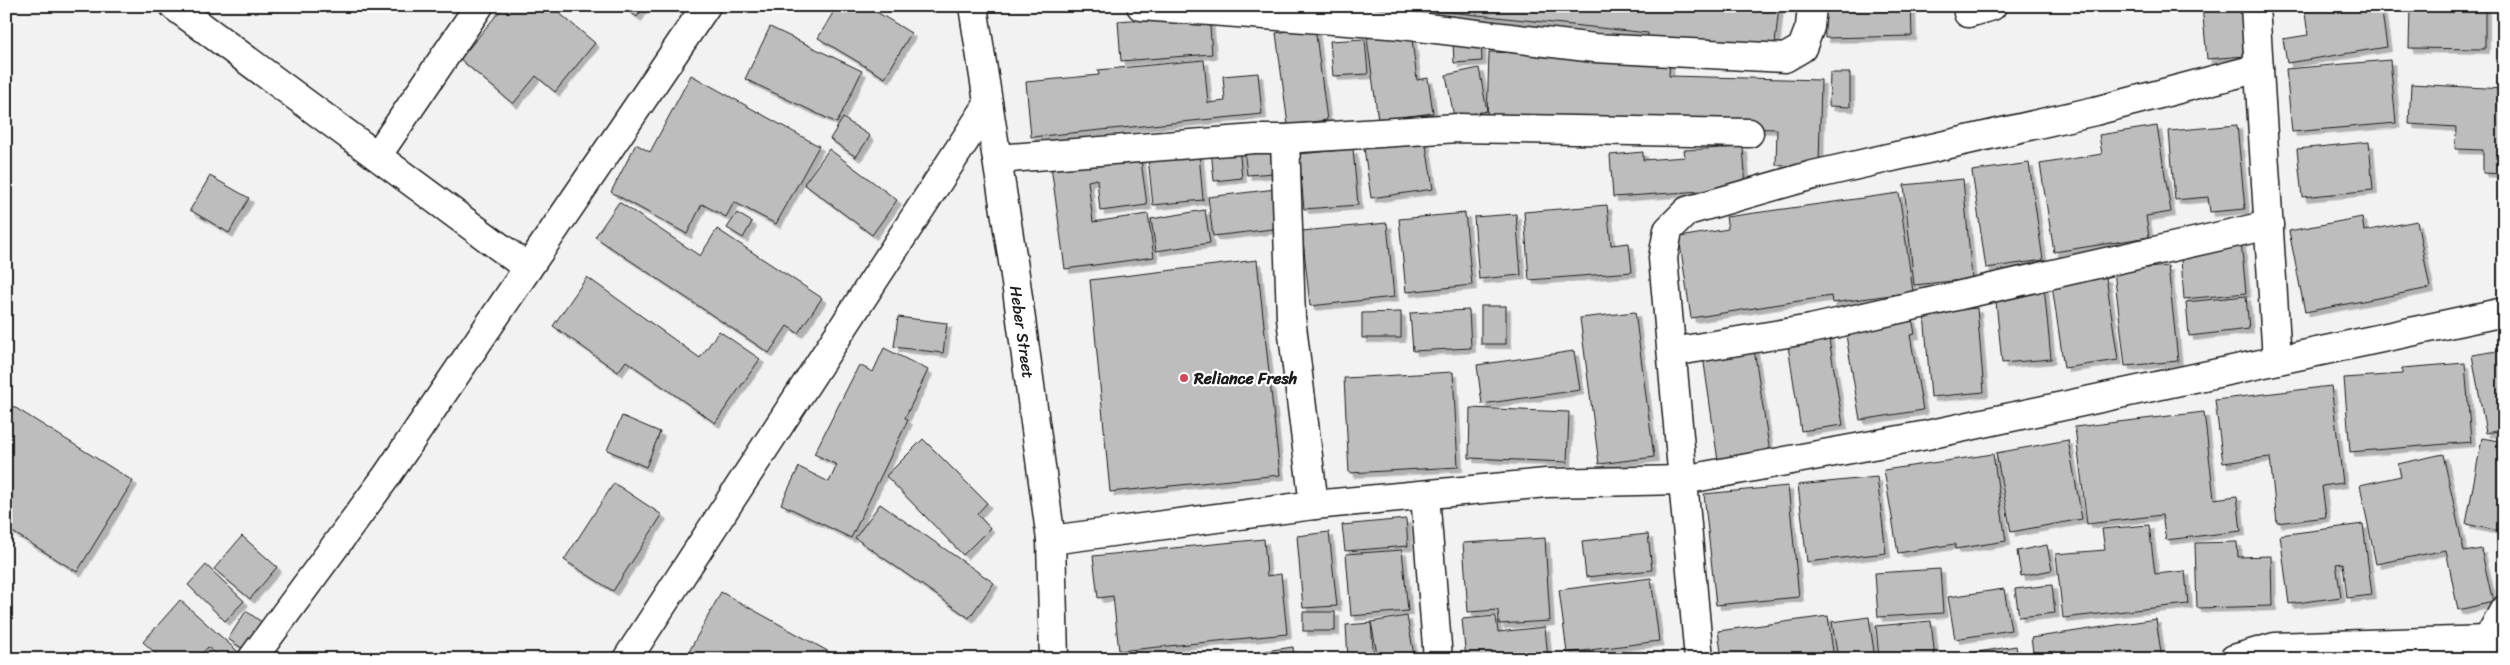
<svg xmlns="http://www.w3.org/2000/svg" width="2510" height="665" font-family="Sriracha,sans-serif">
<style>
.building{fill:#bdbdbd;stroke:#1c1c1c;filter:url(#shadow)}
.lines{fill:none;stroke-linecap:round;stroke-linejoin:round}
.minor-casing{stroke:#1c1c1c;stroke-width:31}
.tertiary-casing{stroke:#1c1c1c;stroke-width:31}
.minor{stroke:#fff;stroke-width:28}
.tertiary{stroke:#fff;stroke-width:28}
.poi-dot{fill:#d1495b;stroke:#fff;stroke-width:2}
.labels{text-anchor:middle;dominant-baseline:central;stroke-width:4.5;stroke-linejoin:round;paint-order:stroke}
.street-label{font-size:16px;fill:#1c1c1c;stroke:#fff}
.poi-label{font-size:16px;font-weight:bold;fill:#1c1c1c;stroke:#fff;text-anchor:start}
</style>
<defs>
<filter id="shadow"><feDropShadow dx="4.5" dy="4.5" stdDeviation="0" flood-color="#0004"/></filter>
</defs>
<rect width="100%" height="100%" fill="#f2f2f2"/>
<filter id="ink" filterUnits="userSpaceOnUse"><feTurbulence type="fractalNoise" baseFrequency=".02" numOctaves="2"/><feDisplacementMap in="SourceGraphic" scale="10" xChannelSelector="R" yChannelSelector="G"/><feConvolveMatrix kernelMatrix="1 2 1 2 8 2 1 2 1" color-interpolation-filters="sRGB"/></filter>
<g filter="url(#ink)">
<g class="building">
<path d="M504,6H551L595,43L555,92L536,76L513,104L460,59Z"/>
<path d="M622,6H644L637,17Z"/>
<path d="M837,6H867L911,33L885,78L818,38Z"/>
<path d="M1392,6H1779L1774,53L1648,39V33Z"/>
<path d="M1911,6L1912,36L1825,38L1824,7Z"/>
<path d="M2202,6H2241L2245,56L2207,59Z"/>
<path d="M2304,6H2381L2387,47L2287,63L2283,39L2308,35Z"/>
<path d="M2410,6H2485V49L2409,48Z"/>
<path d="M1209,14L1212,54L1121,61L1118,21Z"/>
<path d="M770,27L862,71L837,123L745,79Z"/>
<path d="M1315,27L1327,120L1288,125L1276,33Z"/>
<path d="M1411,32L1417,80L1428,78L1433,113L1378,120L1367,38Z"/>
<path d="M1365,39L1368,74L1333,76L1330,41Z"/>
<path d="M1481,39L1482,61L1454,63L1453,41Z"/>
<path d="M1489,52L1670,57L1669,76L1821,80L1819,167L1776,165L1777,129L1487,121Z"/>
<path d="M1204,60L1208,103L1225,101L1223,76L1258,73L1262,114L1031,137L1026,82L1099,75L1098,70Z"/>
<path d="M2390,60L2396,123L2292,132L2286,69Z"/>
<path d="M1479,68L1487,111L1454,117L1446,75Z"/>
<path d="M1830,73H1850V107L1829,106Z"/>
<path d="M691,75L819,146L776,224L734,202L726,217L702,204L687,234L611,192L636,144L650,152Z"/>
<path d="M2411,84L2504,89V174L2483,173V150L2455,149L2456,127L2409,124Z"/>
<path d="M843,118L870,136L856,157L830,139Z"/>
<path d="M2237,125L2245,209L2210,212L2208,197L2175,200L2169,131Z"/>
<path d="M2157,126L2171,212L2146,216L2149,237L2054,252L2040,164L2102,154L2099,135Z"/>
<path d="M1425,139L1433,189L1371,198L1364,148Z"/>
<path d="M2369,142L2373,190L2302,197L2297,149Z"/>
<path d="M1239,146L1242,178L1214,181L1211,149Z"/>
<path d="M1272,147L1274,173L1247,175L1244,149Z"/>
<path d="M1743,147L1746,188L1613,197L1610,155L1643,152V160L1685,157L1684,150Z"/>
<path d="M829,149L897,200L872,235L804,184Z"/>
<path d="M1353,149L1358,205L1304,209L1299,154Z"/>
<path d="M1140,154L1147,205L1100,211L1097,179L1088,181L1093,222L1148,214L1154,257L1065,269L1051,166Z"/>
<path d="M1199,154L1203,200L1153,205L1148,158Z"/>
<path d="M2029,163L2043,260L1986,268L1972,171Z"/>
<path d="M210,176L249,198L229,233L190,210Z"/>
<path d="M1963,179L1972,279L1914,285L1904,185Z"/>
<path d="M1276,189L1281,228L1213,236L1208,197Z"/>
<path d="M1899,193L1913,292L1832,303L1831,296L1691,318L1679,237L1728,229L1726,217Z"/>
<path d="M619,202L700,256L717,229L822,298L798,333L787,326L769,353L595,237Z"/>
<path d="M1607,205L1611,245L1629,243L1632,272L1529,280L1524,212Z"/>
<path d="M1205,210L1210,243L1156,251L1151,219Z"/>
<path d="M737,213L752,222L743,238L727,228Z"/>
<path d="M1465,213L1472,285L1406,292L1399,219Z"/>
<path d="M1516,214L1521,275L1479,279L1474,217Z"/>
<path d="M2362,217L2364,231L2417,221L2430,288L2305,312L2289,231Z"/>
<path d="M1387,223L1394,297L1310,306L1302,231Z"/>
<path d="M2241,241L2246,293L2184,299L2180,246Z"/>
<path d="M1257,260L1280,475L1110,492L1090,280Z"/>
<path d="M2168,266L2178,361L2125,366L2114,271Z"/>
<path d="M587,277L700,358L719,331L760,359L715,423L626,361L618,372L553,326Z"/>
<path d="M2106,277L2118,360L2064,368L2052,285Z"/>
<path d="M2044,286L2051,359L2002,363L1995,291Z"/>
<path d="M2246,296L2249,329L2189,336L2186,302Z"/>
<rect x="1481" y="306" width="25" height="38"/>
<path d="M1977,308L1984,392L1931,397L1924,313Z"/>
<path d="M1469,310L1471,348L1413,351L1410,313Z"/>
<path d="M1401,312V338H1362V313Z"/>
<path d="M1635,312L1654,457L1599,464L1580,318Z"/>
<path d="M898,317L947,323L943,353L894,347Z"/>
<path d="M1912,318L1915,334L1910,335L1923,410L1860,420L1845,329Z"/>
<path d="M1828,333L1843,425L1801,431L1787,339Z"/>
<path d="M884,348L928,370L905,418L908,420L851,538L781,504L799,467L829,482L837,465L814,454L859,365L873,372Z"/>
<path d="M1754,349L1770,453L1718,461L1703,356Z"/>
<path d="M2504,350V430L2486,433L2472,355Z"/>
<path d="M1574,351L1580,390L1482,404L1477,365Z"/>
<path d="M2465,363L2471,442L2350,452L2344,378L2402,374V368Z"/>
<path d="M1453,372L1458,467L1349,473L1344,378Z"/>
<path d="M2331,386L2343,483L2322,486L2326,517L2277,523L2270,457L2223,463L2215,400Z"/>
<path d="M6,402L133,481L77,572L6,528Z"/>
<path d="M1470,408L1569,412L1567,462L1469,458Z"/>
<path d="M2204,412L2214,499L2237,496L2241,531L2166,540L2162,515L2087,524L2075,427Z"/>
<path d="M622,416L660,432L646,467L607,450Z"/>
<path d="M2482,438L2504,442V532L2466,524Z"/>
<path d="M923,439L987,503L977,514L990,528L963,555L886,476Z"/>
<path d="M2068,440L2082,519L2011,532L1996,453Z"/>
<path d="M1993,454L2006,541L1955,549V544L1898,553L1884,470Z"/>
<path d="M2443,454L2464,552L2481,549L2493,602L2458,610L2446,550L2376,564L2360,485L2401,476L2398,464Z"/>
<path d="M1877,477L1886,553L1807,562L1798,485Z"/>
<path d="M614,483L662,515L613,591L564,560Z"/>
<path d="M1788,486L1799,597L1716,605L1704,494Z"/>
<path d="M880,504L994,583L969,618L855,538Z"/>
<path d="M1406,519L1408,546L1345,551L1342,525Z"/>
<path d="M2363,524L2372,595L2347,598L2343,563L2336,564L2341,597L2289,604L2280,535Z"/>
<path d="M2149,525L2155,574L2185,571L2188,604L2063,618L2056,554L2105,550L2102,529Z"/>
<path d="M1329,532L1337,606L1303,608L1297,536Z"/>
<path d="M1648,534L1652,570L1586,577L1582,541Z"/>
<path d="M242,536L277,567L250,599L214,569Z"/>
<path d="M1545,538L1550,621L1499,624L1498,610L1468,612L1463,543Z"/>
<path d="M1264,539L1267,576L1281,574L1287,634L1119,651L1113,596L1098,598L1093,556Z"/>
<path d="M2237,542L2238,557L2271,556L2272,606L2197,608L2195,543Z"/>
<path d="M2047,545L2052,570L2021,576L2017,551Z"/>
<path d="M1402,550L1408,611L1351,616L1346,554Z"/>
<path d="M206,565L244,601L225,621L188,585Z"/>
<path d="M1940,569L1943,613L1878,617L1875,573Z"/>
<path d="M1651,578L1659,641L1567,653L1559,590Z"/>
<path d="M2052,585L2055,613L2019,617L2015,589Z"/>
<path d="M2004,589L2011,630L1955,639L1948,597Z"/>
<path d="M721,592L842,659H685Z"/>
<path d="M180,600L244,657L243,659H222L208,647L197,659H162L143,642Z"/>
<path d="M246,611L269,627L251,654L228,639Z"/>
<rect x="1303" y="612" width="32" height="19"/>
<path d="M1407,616L1414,655L1378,659L1371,622Z"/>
<path d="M1496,616L1498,632L1545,627L1548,659H1466L1462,619Z"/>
<path d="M1828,616L1834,659H1722L1718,631Z"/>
<path d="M1869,617L1875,659H1838L1832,622Z"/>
<path d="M2156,619L2162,659H2034L2031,638Z"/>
<path d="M1931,621L1935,659H1879L1876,626Z"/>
<path d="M1371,623L1374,659H1348L1346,625Z"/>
<path d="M2016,646L2018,659H1952V656Z"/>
<path d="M1293,647L1294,659H1259L1258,652Z"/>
<path d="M1649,652L1650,659H1609Z"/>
<path d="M2409,652L2410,659H2334Z"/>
<path d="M1257,654L1258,659H1199Z"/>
<rect x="1307" y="657" width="26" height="2"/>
</g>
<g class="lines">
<g class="minor-casing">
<g id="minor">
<path d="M174,6L528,268L706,6"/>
<path d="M1141,6L1402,25L1595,48L1785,58L1802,48L1810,27L1812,6"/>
<path d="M2255,6L2277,360"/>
<path d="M1968,13L1992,6"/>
<path d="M1285,139L1458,128L1749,133"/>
<path d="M377,156L479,6"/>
<path d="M997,159L1255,139H1285L1291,318L1314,505"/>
<path d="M1672,352L1811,329L2269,225"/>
<path d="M1425,495L1438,659"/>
<path d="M1051,540L1314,505L1546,483L1683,480L1927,435L2504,312"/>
<path d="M2479,655L2504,610"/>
<path d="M252,659L386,477L528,268"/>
<path d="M627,659L988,105"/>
<path d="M1699,659L1663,258L1668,230L1687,211L1813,175L2095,111L2259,68"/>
<path d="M2234,659L2275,647L2488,640"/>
</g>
</g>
<g class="tertiary-casing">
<path id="tertiary" d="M973,6L1014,268L1051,540L1054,659"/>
</g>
<use href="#minor" class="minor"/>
<use href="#tertiary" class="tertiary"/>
</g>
</g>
<circle class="poi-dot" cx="1184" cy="378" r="5"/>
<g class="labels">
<g class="street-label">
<text transform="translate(1022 332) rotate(82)">Heber Street</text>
</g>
<g class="poi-label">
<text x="1194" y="378">Reliance Fresh</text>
</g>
</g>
<rect width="2510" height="665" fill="none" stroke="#fff" stroke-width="25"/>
<rect x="12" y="12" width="2485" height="640" fill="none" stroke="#1c1c1c" stroke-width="2" filter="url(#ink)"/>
</svg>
